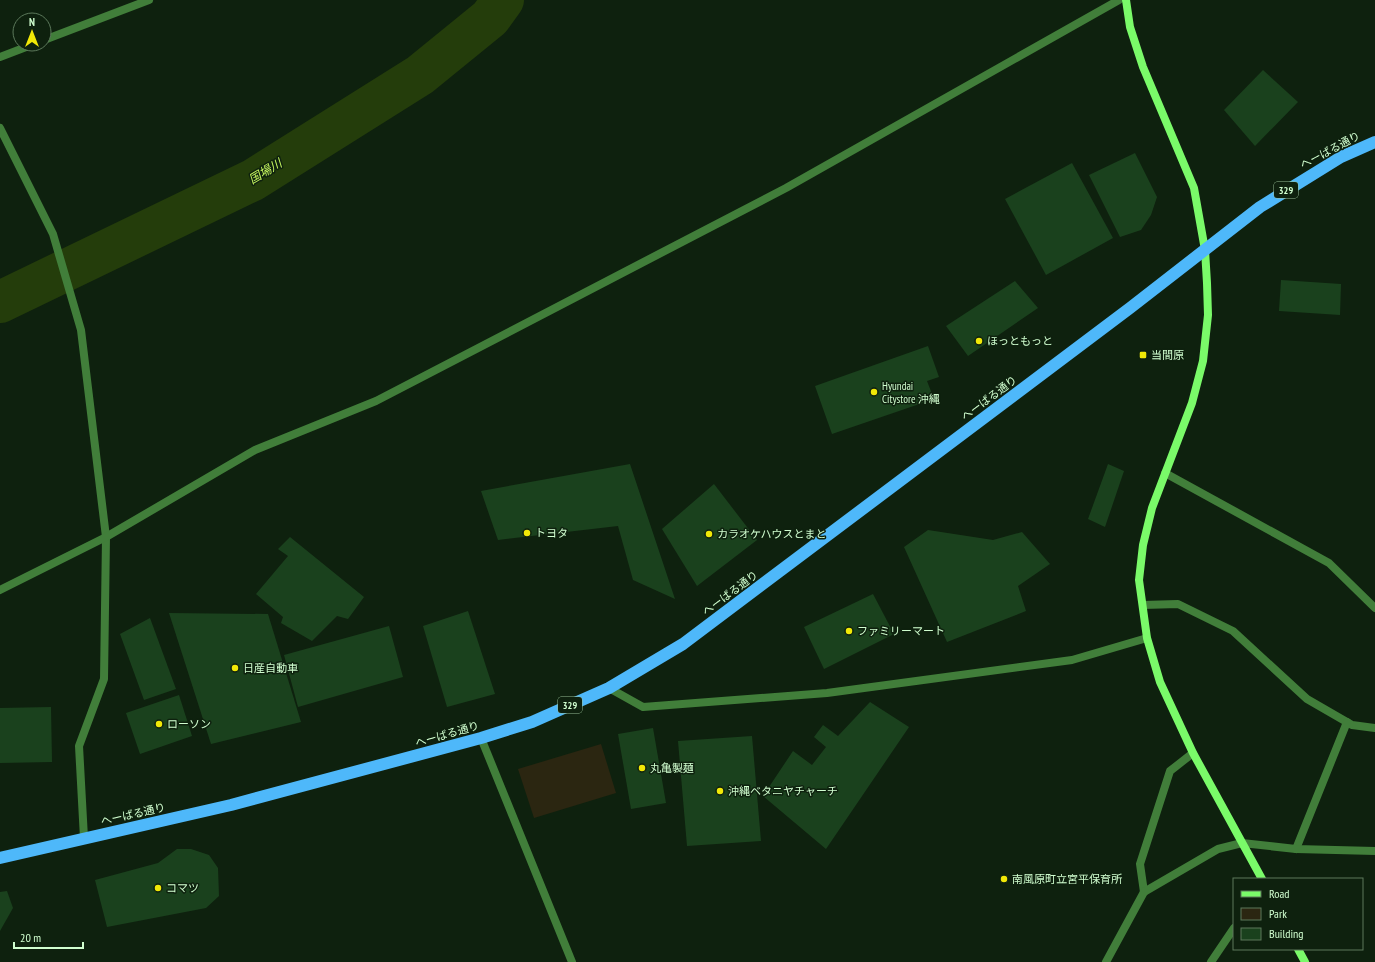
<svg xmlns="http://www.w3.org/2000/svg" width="1375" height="962" font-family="'PT Sans Narrow','Noto Sans JP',sans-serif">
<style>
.green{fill:#2b2611}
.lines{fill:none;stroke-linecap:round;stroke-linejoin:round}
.river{stroke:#243d0b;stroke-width:42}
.building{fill:#1a411d}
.street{stroke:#417e3a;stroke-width:8}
.secondary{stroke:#7afa69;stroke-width:8}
.highway{stroke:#4eb8fa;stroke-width:12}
.poi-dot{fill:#f1e807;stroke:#0e210e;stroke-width:1.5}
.labels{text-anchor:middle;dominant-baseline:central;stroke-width:3;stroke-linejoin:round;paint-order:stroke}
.shield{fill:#0e210e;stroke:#96bc95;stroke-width:1}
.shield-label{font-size:10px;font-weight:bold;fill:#d0fecf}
.street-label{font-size:11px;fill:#d0fecf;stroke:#0e210e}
.poi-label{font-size:11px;fill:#d0fecf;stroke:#0e210e;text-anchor:start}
.water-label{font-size:12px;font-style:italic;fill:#c9fa60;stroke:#0e210e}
</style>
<rect width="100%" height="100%" fill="#0e210e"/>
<path class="green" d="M601,744L616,793L534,818L518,769Z"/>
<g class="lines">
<path class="river" d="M0,302L253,180L420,75L490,18L503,0"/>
</g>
<g class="building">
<path d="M1263,70L1298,102L1255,146L1224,110Z"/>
<path d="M1135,153L1157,197L1151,215L1141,230L1120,237L1089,175Z"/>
<path d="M1072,163L1113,238L1046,275L1005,199Z"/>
<path d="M1281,280L1341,284L1340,315L1279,311Z"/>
<path d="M1015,281L1038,308L968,356L946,326Z"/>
<path d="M928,346L939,377L927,381L934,399L832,434L815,386Z"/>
<path d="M630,464L675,599L633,580L618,526L498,540L481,491Z"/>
<path d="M1108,464L1124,471L1105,527L1088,519Z"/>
<path d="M714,484L757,540L697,586L662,529Z"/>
<path d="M928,530L993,540L1022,532L1050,564L1018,586L1026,611L947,642L904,547Z"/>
<path d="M290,537L364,597L348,619L337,616L312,641L281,623L283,617L256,594L288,556L278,549Z"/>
<path d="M873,594L894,634L824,669L804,627Z"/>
<path d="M468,611L495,694L447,707L423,626Z"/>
<path d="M169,613L268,614L301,722L211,744Z"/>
<path d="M150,618L176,689L144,700L120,634Z"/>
<path d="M389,626L403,677L298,707L284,655Z"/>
<path d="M179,695L192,736L140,754L126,713Z"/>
<path d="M870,702L909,727L826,849L763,796L793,751L812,765L826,747L814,737L823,725L838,736Z"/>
<path d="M51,707L52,762L0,763V708Z"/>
<path d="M653,728L666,803L631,809L618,734Z"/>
<path d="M752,736L761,841L687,846L678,741Z"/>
<path d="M177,849H191L209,855L218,868L219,896L206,908L107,927L95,880L158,863Z"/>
<path d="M7,891L13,908L0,931V892Z"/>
</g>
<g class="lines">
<g class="street">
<path d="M44,40L149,0"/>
<path d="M0,57L34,44"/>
<path d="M0,128L53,234L81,330L106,537L104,679L79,746L84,838"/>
<path d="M1165,473L1329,563L1375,608"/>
<path d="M0,590L106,537L255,450L376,401L786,188L1119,0"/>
<path d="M1143,605L1178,604L1233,631L1307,699L1352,725L1375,728"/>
<path d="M609,688L643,707L827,693L1072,660L1147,638"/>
<path d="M481,738L572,962"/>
<path d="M1296,849L1347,722"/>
<path d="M1144,892L1140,864L1170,771L1193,753"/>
<path d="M1106,962L1144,892L1218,849L1242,843L1296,849L1375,851"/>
<path d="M1211,962L1234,928"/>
</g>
<g class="secondary">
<path d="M1126,0L1130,27L1143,67L1194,188L1205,250L1207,283L1208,315L1203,361L1192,403L1152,508L1143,545L1139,580L1147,638L1160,682L1193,753L1262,879"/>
<path d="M1298,949L1305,962"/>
</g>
<path class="highway" d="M0,858L231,805L481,738L532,722L609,688L683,644L1130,308L1260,207L1341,157L1375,142"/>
</g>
<g class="poi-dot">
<circle cx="979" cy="341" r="4"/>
<rect x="1139" y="351" width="8" height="8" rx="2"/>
<circle cx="874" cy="392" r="4"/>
<circle cx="527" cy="533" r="4"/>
<circle cx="709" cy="534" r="4"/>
<circle cx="849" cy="631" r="4"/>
<circle cx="235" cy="668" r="4"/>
<circle cx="159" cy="724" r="4"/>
<circle cx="642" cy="768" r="4"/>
<circle cx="720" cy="791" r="4"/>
<circle cx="1004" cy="879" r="4"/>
<circle cx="158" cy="888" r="4"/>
</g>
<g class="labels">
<g class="shield">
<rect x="1274" y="182" width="24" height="16" rx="3"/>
<rect x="558" y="697" width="24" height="16" rx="3"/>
</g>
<g class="shield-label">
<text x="1286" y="190">329</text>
<text x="570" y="705">329</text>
</g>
<g class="street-label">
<text transform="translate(1330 150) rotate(-28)">へーばる通り</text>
<text transform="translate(989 398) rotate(-37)">へーばる通り</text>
<text transform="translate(730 593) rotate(-37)">へーばる通り</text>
<text transform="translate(447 734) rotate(-16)">へーばる通り</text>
<text transform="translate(133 814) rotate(-13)">へーばる通り</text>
</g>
<g class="poi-label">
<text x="987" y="341">ほっともっと</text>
<text x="1151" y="355">当間原</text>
<text x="882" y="386">Hyundai<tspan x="882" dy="13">Citystore 沖縄</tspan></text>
<text x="535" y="533">トヨタ</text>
<text x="717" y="534">カラオケハウスとまと</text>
<text x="857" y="631">ファミリーマート</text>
<text x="243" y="668">日産自動車</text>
<text x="167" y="724">ローソン</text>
<text x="650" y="768">丸亀製麺</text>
<text x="728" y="791">沖縄ベタニヤチャーチ</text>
<text x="1012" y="879">南風原町立宮平保育所</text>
<text x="166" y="888">コマツ</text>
</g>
<g class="water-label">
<text transform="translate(265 171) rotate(-31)">国場川</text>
</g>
</g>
<rect x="1233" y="878" width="130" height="72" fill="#0e210e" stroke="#5c795b"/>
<rect x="1241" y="891" width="20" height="6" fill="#7afa69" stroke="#5c795b"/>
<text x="1269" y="898" font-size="12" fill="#d0fecf">Road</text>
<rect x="1241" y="908" width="20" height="12" fill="#2b2611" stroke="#5c795b"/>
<text x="1269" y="918" font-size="12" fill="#d0fecf">Park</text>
<rect x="1241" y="928" width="20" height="12" fill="#1a411d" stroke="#5c795b"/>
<text x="1269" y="938" font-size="12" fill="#d0fecf">Building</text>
<g transform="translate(32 32)"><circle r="19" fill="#0e210e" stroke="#5c795b"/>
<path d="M0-3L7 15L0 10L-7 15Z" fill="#f1e807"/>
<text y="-6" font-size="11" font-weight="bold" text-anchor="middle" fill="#d0fecf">N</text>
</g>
<path d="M14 942v6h69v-6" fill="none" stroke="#d0fecf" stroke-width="2"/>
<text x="20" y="942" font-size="12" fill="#d0fecf" stroke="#0e210e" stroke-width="3" paint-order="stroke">20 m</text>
</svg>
